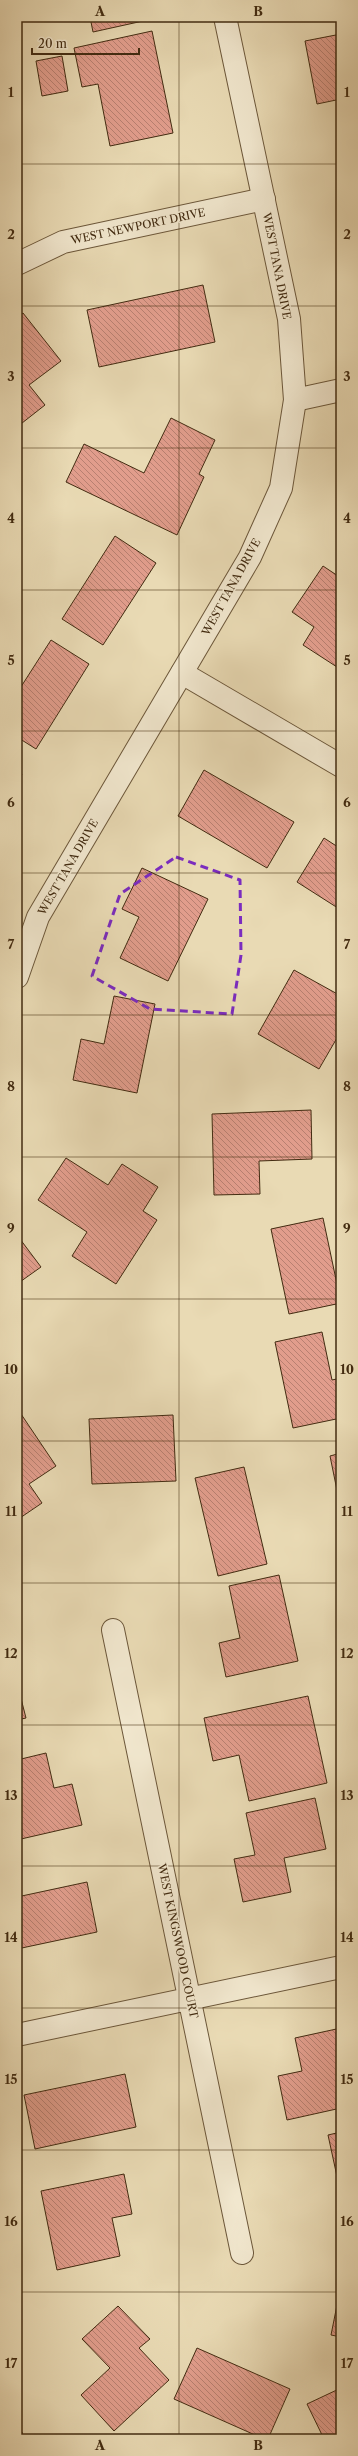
<svg xmlns="http://www.w3.org/2000/svg" width="358" height="2456" font-family="'Libre Caslon Text',serif">
<style>
.building{fill:url(#building-back-hatch);stroke:#422b11}
.lines{fill:none;stroke-linecap:round;stroke-linejoin:round}
.minor-casing{stroke:#6c573a;stroke-width:24}
.minor{stroke:#f1e7ce;stroke-width:22}
.marked{fill:none;stroke:#7b2cbf;stroke-width:3;stroke-dasharray:8 5;stroke-linejoin:round}
.grid{fill:none;stroke:#422b11;stroke-width:1;stroke-opacity:0.55}
.labels{text-anchor:middle;dominant-baseline:central;stroke-width:3;stroke-linejoin:round;paint-order:stroke}
.street-label{font-size:11px;fill:#422b11;stroke:#f1e7ce}
.neatline{fill:none;stroke:#422b11;stroke-width:1.5}
.grid-label{font-size:13px;text-anchor:middle;font-weight:bold;fill:#422b11}
</style>
<defs>
<pattern id="building-back-hatch" width="6" height="6" patternUnits="userSpaceOnUse"><rect width="6" height="6" fill="#e19d8c"/><path d="M-1 5l2 2M0 0l6 6M5-1l2 2" fill="none" stroke="#b88071"/></pattern>
</defs>
<rect width="100%" height="100%" fill="#e9dab4"/>
<filter id="stains"><feTurbulence type="fractalNoise" baseFrequency=".005" numOctaves="4"/><feColorMatrix values="0 0 0 0 .2 0 0 0 0 .09 0 0 0 0 .02 0 0 0 .5 -.17"/></filter>
<radialGradient id="worn" r=".72"><stop offset=".6" stop-color="#630" stop-opacity="0"/><stop offset="1" stop-color="#630" stop-opacity=".3"/></radialGradient>
<g class="building">
<path d="M90,17H151L152,19L93,32Z"/>
<path d="M152,31L173,133L110,146L98,84L82,87L74,48Z"/>
<path d="M341,34V99L317,104L305,41Z"/>
<path d="M62,56L68,91L42,96L36,61Z"/>
<path d="M203,285L215,342L99,367L87,310Z"/>
<path d="M23,313L61,361L29,385L45,405L17,427V317Z"/>
<path d="M171,418L215,440L199,474L204,477L177,535L66,482L84,444L144,473Z"/>
<path d="M115,536L156,563L103,645L62,619Z"/>
<path d="M323,566L341,578V660L337,667L303,645L314,627L292,612Z"/>
<path d="M51,640L89,664L36,749L17,737V693Z"/>
<path d="M204,770L294,822L267,868L178,816Z"/>
<path d="M17,771L22,774L17,783Z"/>
<path d="M324,838L341,849V910L297,882Z"/>
<path d="M142,868L208,899L168,981L120,958L139,917L122,909Z"/>
<path d="M294,970L341,996V1031L319,1069L258,1034Z"/>
<path d="M114,996L155,1004L137,1093L73,1080L81,1039L104,1044Z"/>
<path d="M311,1110L312,1159L259,1161L260,1194L214,1195L212,1114Z"/>
<path d="M66,1158L108,1185L122,1164L158,1187L143,1211L157,1220L116,1284L72,1256L87,1232L38,1200Z"/>
<path d="M323,1218L341,1303L289,1314L271,1229Z"/>
<path d="M17,1235L41,1267L17,1284Z"/>
<path d="M322,1332L332,1380L341,1378V1418L293,1428L275,1342Z"/>
<path d="M19,1411L56,1466L29,1484L42,1503L17,1520V1413Z"/>
<path d="M173,1415L176,1481L92,1484L89,1419Z"/>
<path d="M341,1453V1510L330,1456Z"/>
<path d="M244,1467L267,1564L218,1576L195,1478Z"/>
<path d="M279,1575L298,1661L226,1677L219,1643L240,1638L229,1586Z"/>
<path d="M17,1683L26,1718L17,1720Z"/>
<path d="M308,1696L327,1783L249,1801L239,1755L213,1761L204,1718Z"/>
<path d="M46,1753L54,1788L72,1784L82,1825L21,1839L17,1823V1760Z"/>
<path d="M315,1798L326,1849L284,1858L291,1892L243,1902L234,1859L255,1855L246,1813Z"/>
<path d="M87,1882L97,1932L17,1949V1897Z"/>
<path d="M341,2028V2108L287,2120L278,2076L302,2071L295,2038Z"/>
<path d="M125,2074L136,2127L35,2149L24,2095Z"/>
<path d="M341,2132V2195L328,2135Z"/>
<path d="M124,2174L132,2214L112,2218L120,2256L57,2270L41,2191Z"/>
<path d="M340,2290H341V2337L331,2335Z"/>
<path d="M118,2306L150,2339L139,2348L169,2380L114,2431L81,2395L110,2368L82,2339Z"/>
<path d="M197,2348L290,2389L268,2439H264L174,2399Z"/>
<path d="M341,2388V2439H324L307,2404Z"/>
<path d="M22,2432L24,2439H17V2433Z"/>
</g>
<g class="lines">
<g class="minor-casing">
<g id="minor">
<path d="M17,264L63,242L264,199"/>
<path d="M295,400L341,390"/>
<path d="M182,673L341,766"/>
<path d="M17,977L38,917L250,557L281,488L295,400L289,319L225,17"/>
<path d="M113,1630L242,2253"/>
<path d="M17,2035L341,1967"/>
</g>
</g>
<use href="#minor" class="minor"/>
</g>
<path class="marked" d="M176,857L240,880L241,955L232,1014L150,1009L92,976L120,894Z"/>
<path class="grid" d="M179,17V2439M17,164H341M17,306H341M17,448H341M17,590H341M17,731H341M17,873H341M17,1015H341M17,1157H341M17,1299H341M17,1441H341M17,1583H341M17,1725H341M17,1866H341M17,2008H341M17,2150H341M17,2292H341"/>
<g class="labels">
<g class="street-label">
<text transform="translate(138 226) rotate(-12)">WEST NEWPORT DRIVE</text>
<text transform="translate(277 266) rotate(79)">WEST TANA DRIVE</text>
<text transform="translate(231 587) rotate(-61)">WEST TANA DRIVE</text>
<text transform="translate(68 867) rotate(-60)">WEST TANA DRIVE</text>
<text transform="translate(178 1941) rotate(78)">WEST KINGSWOOD COURT</text>
</g>
</g>
<rect width="358" height="2456" fill="none" stroke="#e9dab4" stroke-width="44"/>
<path d="M32 48v6h107v-6" fill="none" stroke="#422b11" stroke-width="2"/>
<text x="38" y="48" font-size="12" fill="#422b11" stroke="#f1e7ce" stroke-width="3" paint-order="stroke">20 m</text>
<rect x="22" y="22" width="314" height="2412" class="neatline"/>
<g class="grid-label">
<text x="100" y="16">A</text>
<text x="258" y="16">B</text>
<text x="11" y="97">1</text>
<text x="347" y="97">1</text>
<text x="11" y="239">2</text>
<text x="347" y="239">2</text>
<text x="11" y="381">3</text>
<text x="347" y="381">3</text>
<text x="11" y="523">4</text>
<text x="347" y="523">4</text>
<text x="11" y="665">5</text>
<text x="347" y="665">5</text>
<text x="11" y="807">6</text>
<text x="347" y="807">6</text>
<text x="11" y="949">7</text>
<text x="347" y="949">7</text>
<text x="11" y="1091">8</text>
<text x="347" y="1091">8</text>
<text x="11" y="1233">9</text>
<text x="347" y="1233">9</text>
<text x="11" y="1374">10</text>
<text x="347" y="1374">10</text>
<text x="11" y="1516">11</text>
<text x="347" y="1516">11</text>
<text x="11" y="1658">12</text>
<text x="347" y="1658">12</text>
<text x="11" y="1800">13</text>
<text x="347" y="1800">13</text>
<text x="11" y="1942">14</text>
<text x="347" y="1942">14</text>
<text x="11" y="2084">15</text>
<text x="347" y="2084">15</text>
<text x="11" y="2226">16</text>
<text x="347" y="2226">16</text>
<text x="11" y="2368">17</text>
<text x="347" y="2368">17</text>
<text x="100" y="2450">A</text>
<text x="258" y="2450">B</text>
</g>
<rect width="100%" height="100%" filter="url(#stains)"/>
<rect width="100%" height="100%" fill="url(#worn)"/>
</svg>
